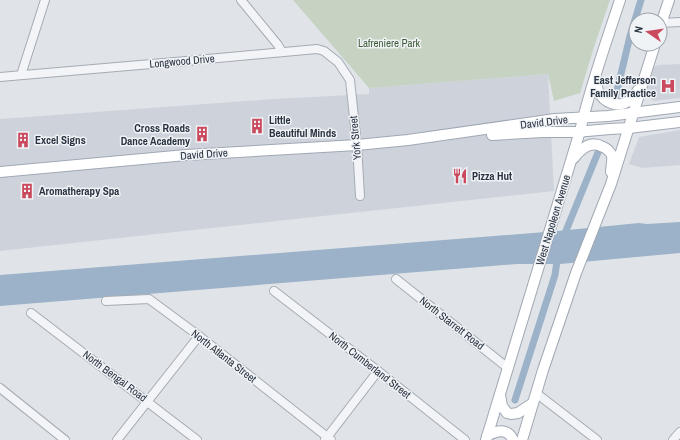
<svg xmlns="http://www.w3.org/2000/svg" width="680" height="440" font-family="'Archivo Narrow',sans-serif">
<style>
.built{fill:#ced3db}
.green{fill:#c6d2c2}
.water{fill:#9cb2c8}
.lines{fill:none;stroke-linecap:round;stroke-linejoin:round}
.canal{stroke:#9cb2c8;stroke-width:7}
.minor-casing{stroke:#a5abb3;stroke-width:10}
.major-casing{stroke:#a0a8b4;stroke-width:12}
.minor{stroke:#f3f4f7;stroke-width:8}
.major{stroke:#fff;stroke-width:10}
.labels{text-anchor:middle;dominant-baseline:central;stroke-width:3;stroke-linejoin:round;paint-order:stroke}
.park-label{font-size:11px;fill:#3e5b37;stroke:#f0f3f6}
.street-label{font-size:11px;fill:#293240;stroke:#f0f3f6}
.poi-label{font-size:11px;font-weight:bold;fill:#293240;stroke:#f0f3f6;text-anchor:start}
</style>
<rect width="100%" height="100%" fill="#e0e4e9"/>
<g class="built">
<path d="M680,64V98L653,101L646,93L654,67L658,65Z"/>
<path d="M548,74L554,191L0,251V119L274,99L369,94V88Z"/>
<path d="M680,130V165L642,168L629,164L639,137Z"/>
</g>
<path class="green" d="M293,0H610L594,47L580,93L554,101L548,74L369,88Z"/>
<path class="water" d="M680,222V253L560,264H517L0,306V275L558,231L639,223L647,224Z"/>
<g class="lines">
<g class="canal">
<path d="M615,99L630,36L641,0"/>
<path d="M563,238L599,150"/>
<path d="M515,400L555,275L558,254"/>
</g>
<g class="minor-casing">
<g id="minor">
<path d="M241,0L278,45L282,52"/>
<path d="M661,23L680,22"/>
<path d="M21,75L45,0"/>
<path d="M0,77L186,61L317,49L324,51L338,62L350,80L357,145L360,196"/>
<path d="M396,279L508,368"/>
<path d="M274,291L378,371L465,440"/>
<path d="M106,301L149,299L199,336L331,440"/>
<path d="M31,313L197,440"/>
<path d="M0,388L65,440"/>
<path d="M536,393L597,440"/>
<path d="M117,440L199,336"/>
<path d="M325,440L378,371"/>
<path d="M673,440L680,432"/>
</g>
</g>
<g class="major-casing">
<g id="major">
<path d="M660,27L669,0"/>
<path d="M595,79C596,83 597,87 598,91C604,103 619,109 630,100C633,98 636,94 638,90"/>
<path d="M492,135L542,132H576L610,129L629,128L680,122"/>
<path d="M574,158C581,148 591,140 603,147C606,148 611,152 612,156C613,160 611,167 611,172"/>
<path d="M0,172L186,155L357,145L408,140L555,119L608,116L680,107"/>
<path d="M500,395L502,406L507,413L511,414L518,413L533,403"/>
<path d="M487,436C497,430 508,428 513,440"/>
<path d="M486,440L580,131C590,87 606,43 620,0"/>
<path d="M522,440L543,370L576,273L611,184L655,44"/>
</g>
</g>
<use href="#minor" class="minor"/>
<use href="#major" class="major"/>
</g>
<defs>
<g id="hospital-bare" transform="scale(1.2)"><path d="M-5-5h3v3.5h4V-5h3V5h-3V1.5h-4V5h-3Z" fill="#ca495d" stroke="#f0f3f6" stroke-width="2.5" paint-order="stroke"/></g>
<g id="building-bare" transform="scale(1.2)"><path d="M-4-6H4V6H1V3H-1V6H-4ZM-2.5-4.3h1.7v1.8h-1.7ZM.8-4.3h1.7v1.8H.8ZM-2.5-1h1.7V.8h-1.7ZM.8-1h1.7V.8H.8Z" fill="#ca495d" stroke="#f0f3f6" stroke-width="2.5" paint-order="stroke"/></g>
<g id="restaurant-bare" transform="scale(1.2)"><path d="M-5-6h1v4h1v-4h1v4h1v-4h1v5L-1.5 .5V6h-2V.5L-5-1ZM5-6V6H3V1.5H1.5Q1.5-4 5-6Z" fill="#ca495d" stroke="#f0f3f6" stroke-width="2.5" paint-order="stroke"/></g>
</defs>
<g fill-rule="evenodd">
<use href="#hospital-bare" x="668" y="86"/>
<use href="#building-bare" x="257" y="126"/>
<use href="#building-bare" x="202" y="134"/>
<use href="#building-bare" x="23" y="140"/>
<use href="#restaurant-bare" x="460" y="176"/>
<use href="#building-bare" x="27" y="191"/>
</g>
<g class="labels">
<g class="park-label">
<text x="389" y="43">Lafreniere Park</text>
</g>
<g class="street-label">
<text transform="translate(182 61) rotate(-5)">Longwood Drive</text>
<text transform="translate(544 122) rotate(-7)">David Drive</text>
<text transform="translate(355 138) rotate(-95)">York Street</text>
<text transform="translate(204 154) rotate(-4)">David Drive</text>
<text transform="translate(553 220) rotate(-73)">West Napoleon Avenue</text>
<text transform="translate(452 323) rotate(38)">North Starrett Road</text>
<text transform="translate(224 356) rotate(38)">North Atlanta Street</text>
<text transform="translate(370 365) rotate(38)">North Cumberland Street</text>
<text transform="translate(115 376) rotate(37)">North Bengal Road</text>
</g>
<g class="poi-label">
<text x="656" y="80" text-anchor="end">East Jefferson<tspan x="656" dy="13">Family Practice</tspan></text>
<text x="269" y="120">Little<tspan x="269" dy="13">Beautiful Minds</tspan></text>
<text x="190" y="128" text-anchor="end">Cross Roads<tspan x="190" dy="13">Dance Academy</tspan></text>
<text x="35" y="140">Excel Signs</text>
<text x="472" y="176">Pizza Hut</text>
<text x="39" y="191">Aromatherapy Spa</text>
</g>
</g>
<g transform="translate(648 32) rotate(283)"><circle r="19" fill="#f0f3f6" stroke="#a0a6ad"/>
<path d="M0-3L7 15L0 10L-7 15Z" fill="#ca495d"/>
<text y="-6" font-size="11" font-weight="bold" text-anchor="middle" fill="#293240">N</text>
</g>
</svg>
